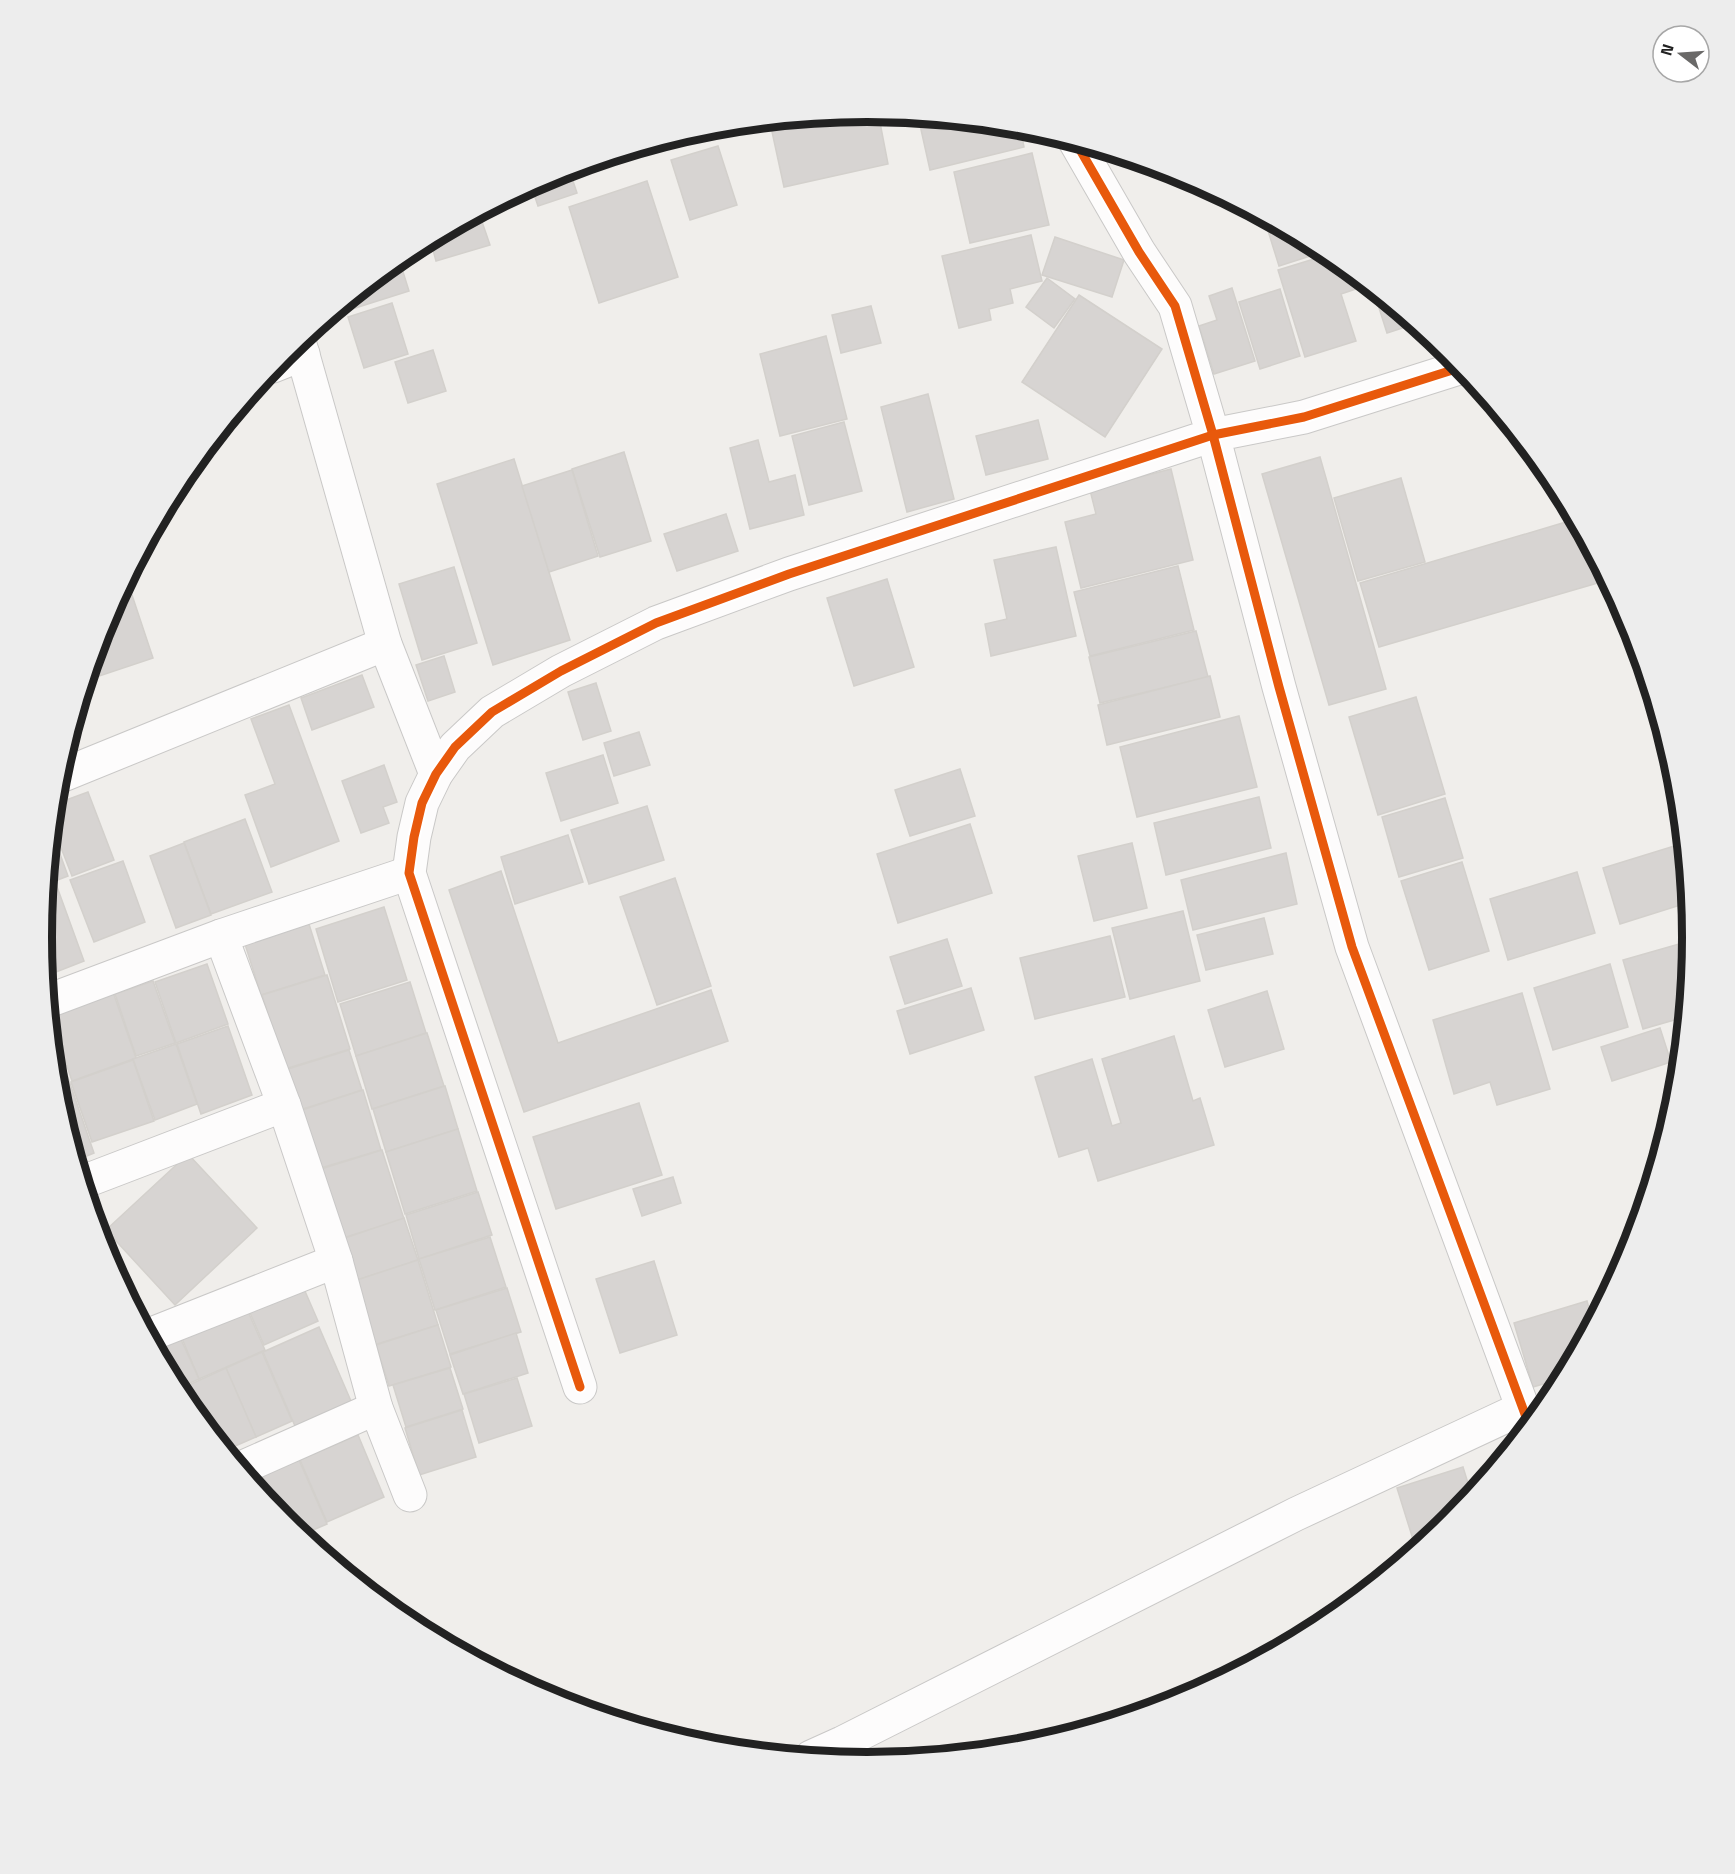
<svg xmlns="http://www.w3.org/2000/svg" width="1735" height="1874" font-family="'Titillium Web',sans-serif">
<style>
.building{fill:#d7d4d2;stroke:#d3d0cc;stroke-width:1.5}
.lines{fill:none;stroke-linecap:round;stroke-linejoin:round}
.minor-casing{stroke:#c9c8c7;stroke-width:35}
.tertiary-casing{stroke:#c9c8c7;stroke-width:35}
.minor{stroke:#fdfcfc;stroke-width:33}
.tertiary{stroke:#fdfcfc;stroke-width:33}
.cycleway-casing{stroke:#fff;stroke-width:13}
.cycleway{stroke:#e8590c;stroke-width:9}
.rim{fill:none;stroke:#222;stroke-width:8}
</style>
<rect width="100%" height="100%" fill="#f0eeeb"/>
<g class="building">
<path d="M868,112H878L888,164L784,187L771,127L822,116Z"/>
<path d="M918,116L1020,127L1024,147L930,170Z"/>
<path d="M718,146L737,205L690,220L671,160Z"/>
<path d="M1032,153L1049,225L970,243L954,172Z"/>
<path d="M569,169L577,193L538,206L531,185L552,174Z"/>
<path d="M647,181L678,277L599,303L569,207Z"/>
<path d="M479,213L490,245L436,261L430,239Z"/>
<path d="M1264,218L1326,251L1279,266Z"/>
<path d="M1031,235L1042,281L1010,289L1013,303L989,309L991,320L959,328L942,256Z"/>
<path d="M1055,237L1124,260L1112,297L1042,275Z"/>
<path d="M1330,254L1368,285L1341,294L1356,341L1305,357L1278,270Z"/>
<path d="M399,259L409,291L333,315L332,313Z"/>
<path d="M1047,278L1075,299L1054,328L1026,307Z"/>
<path d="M1232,288L1255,361L1214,374L1199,326L1217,320L1209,296Z"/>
<path d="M1280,289L1300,356L1260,369L1239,302Z"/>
<path d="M1373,289L1415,324L1387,333Z"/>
<path d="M1079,295L1162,349L1105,437L1022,382Z"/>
<path d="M392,303L408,354L364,368L348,317Z"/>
<path d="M871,306L881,343L841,353L832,315Z"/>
<path d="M826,336L847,419L780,436L760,354Z"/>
<path d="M433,350L446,391L408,403L395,362Z"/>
<path d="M928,394L954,499L907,512L881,407Z"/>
<path d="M1038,420L1048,459L986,475L976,436Z"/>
<path d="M844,422L862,491L809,505L792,436Z"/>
<path d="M758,440L769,482L795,475L804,515L750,529L730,448Z"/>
<path d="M624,452L651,541L600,557L572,469Z"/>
<path d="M1320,457L1386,689L1329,705L1262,474Z"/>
<path d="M514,459L570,640L493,665L437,484Z"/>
<path d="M1171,469L1193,560L1081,588L1065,522L1096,514L1090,490Z"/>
<path d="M572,470L598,556L549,572L522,486Z"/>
<path d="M1401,478L1425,562L1358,581L1334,498Z"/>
<path d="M726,514L738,551L677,571L664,534Z"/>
<path d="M1576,519L1608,580L1379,647L1360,583Z"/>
<path d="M1056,547L1076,636L991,656L985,624L1007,619L994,560Z"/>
<path d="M1178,566L1194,630L1090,656L1074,592Z"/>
<path d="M454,567L477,643L422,660L399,584Z"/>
<path d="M887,579L914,667L854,686L827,598Z"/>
<path d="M127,580L153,658L87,680L105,621Z"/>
<path d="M1196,631L1208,677L1100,703L1089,657Z"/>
<path d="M444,656L455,692L428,701L416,665Z"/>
<path d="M362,675L374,707L312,730L301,698Z"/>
<path d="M1210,676L1220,717L1107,745L1098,705Z"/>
<path d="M596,683L611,731L583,740L568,692Z"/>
<path d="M1416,697L1445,794L1378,815L1349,717Z"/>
<path d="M289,705L339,841L271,867L245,795L275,784L251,719Z"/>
<path d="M1239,716L1257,787L1137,817L1120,747Z"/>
<path d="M639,732L650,765L614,776L604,743Z"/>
<path d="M603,755L618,803L561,821L546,773Z"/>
<path d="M384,765L397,802L383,807L389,823L361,833L342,781Z"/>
<path d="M960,769L975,816L910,836L895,790Z"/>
<path d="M88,792L114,860L72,876L53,827L55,804Z"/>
<path d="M1259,797L1271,848L1166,875L1154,823Z"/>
<path d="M1445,798L1463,858L1399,877L1382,817Z"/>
<path d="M647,806L664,860L589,884L571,830Z"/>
<path d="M245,819L272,892L211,914L184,842Z"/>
<path d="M970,824L992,893L898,923L877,854Z"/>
<path d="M52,832L68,876L47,884Z"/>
<path d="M568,835L583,882L515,904L501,857Z"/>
<path d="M184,843L211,915L176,928L150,856Z"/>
<path d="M1132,843L1147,908L1094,921L1078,856Z"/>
<path d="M1684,843L1690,902L1620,924L1603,868Z"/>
<path d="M1286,853L1297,904L1193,930L1181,880Z"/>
<path d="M123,861L145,922L94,942L70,880Z"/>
<path d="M1462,862L1489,951L1429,970L1401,881Z"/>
<path d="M501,871L558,1043L711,990L728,1041L524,1112L449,890Z"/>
<path d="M1577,872L1595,933L1508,960L1490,899Z"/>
<path d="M675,878L711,986L657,1005L620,897Z"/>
<path d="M56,884L84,961L46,976L42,937L47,887Z"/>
<path d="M384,907L407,980L338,1002L316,929Z"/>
<path d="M1183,911L1200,981L1130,999L1112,928Z"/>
<path d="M1264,918L1273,954L1206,970L1197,935Z"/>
<path d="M308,921L325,975L261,995L244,941Z"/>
<path d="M1110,936L1125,997L1035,1019L1020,958Z"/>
<path d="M947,939L962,986L905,1004L890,957Z"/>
<path d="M1693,940L1685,1017L1643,1029L1623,960Z"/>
<path d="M207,964L228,1024L176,1043L155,982Z"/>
<path d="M1610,964L1628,1027L1553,1050L1534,988Z"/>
<path d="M327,975L350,1049L285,1069L262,995Z"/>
<path d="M153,981L175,1043L136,1056L115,994Z"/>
<path d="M410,982L426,1033L356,1056L340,1004Z"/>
<path d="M971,988L984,1030L910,1054L897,1011Z"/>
<path d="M112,989L136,1058L72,1081L50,1016Z"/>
<path d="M1267,991L1284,1049L1225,1067L1208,1010Z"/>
<path d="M1522,993L1550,1089L1497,1105L1490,1082L1454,1094L1433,1020Z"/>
<path d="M228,1026L252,1095L201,1114L177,1044Z"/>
<path d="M1660,1028L1671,1062L1612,1081L1601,1047Z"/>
<path d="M427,1033L444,1086L372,1109L356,1056Z"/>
<path d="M1174,1036L1193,1101L1200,1098L1214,1145L1098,1181L1088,1148L1059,1157L1035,1077L1092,1059L1112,1126L1121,1123L1102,1059Z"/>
<path d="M52,1041L62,1070L55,1073Z"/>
<path d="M176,1044L197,1104L155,1120L133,1059Z"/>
<path d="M349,1050L362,1090L300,1110L288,1069Z"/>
<path d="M133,1060L154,1121L92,1142L71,1082Z"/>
<path d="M66,1072L94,1153L77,1160L58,1098L56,1076Z"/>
<path d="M445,1086L458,1129L386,1152L373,1109Z"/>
<path d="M363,1090L381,1150L321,1168L302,1110Z"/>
<path d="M639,1103L662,1175L556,1209L533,1137Z"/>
<path d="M458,1129L477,1191L405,1214L386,1152Z"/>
<path d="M382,1150L404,1219L343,1238L321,1169Z"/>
<path d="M188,1154L257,1228L175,1305L106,1230Z"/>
<path d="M673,1177L681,1203L642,1216L633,1189Z"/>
<path d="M87,1190L110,1245L103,1248L86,1191Z"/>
<path d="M478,1192L492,1235L419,1259L406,1215Z"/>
<path d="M404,1218L418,1260L357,1280L345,1238Z"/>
<path d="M490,1237L506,1287L435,1310L419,1259Z"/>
<path d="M114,1245L139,1303L133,1306L105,1253L104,1250Z"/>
<path d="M418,1260L438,1325L374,1345L354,1281Z"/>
<path d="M654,1261L677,1335L620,1353L596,1279Z"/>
<path d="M301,1282L318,1321L264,1345L247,1306Z"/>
<path d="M507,1288L521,1332L450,1354L436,1310Z"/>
<path d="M1587,1301L1593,1322L1563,1378L1533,1387L1514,1323Z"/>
<path d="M246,1307L265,1350L199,1379L181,1336Z"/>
<path d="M438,1325L451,1367L389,1386L376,1345Z"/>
<path d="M319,1327L351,1401L295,1426L263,1352Z"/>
<path d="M516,1333L528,1373L463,1394L450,1355Z"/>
<path d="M179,1335L199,1379L177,1389L155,1346Z"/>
<path d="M262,1352L292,1421L256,1437L226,1368Z"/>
<path d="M226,1368L256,1437L226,1450L178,1390Z"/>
<path d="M450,1368L463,1409L406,1427L393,1385Z"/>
<path d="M517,1378L532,1426L479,1443L464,1394Z"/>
<path d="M462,1410L476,1457L419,1475L405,1428Z"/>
<path d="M358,1435L384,1497L327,1522L300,1460Z"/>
<path d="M299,1460L327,1524L301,1535L280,1516L263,1476Z"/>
<path d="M1463,1467L1472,1496L1451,1521L1416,1549L1397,1488Z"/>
<path d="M262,1475L279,1516L251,1480Z"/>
</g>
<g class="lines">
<g class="minor-casing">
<g id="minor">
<path d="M299,341L385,644L436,774"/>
<path d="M273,366L303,354"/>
<path d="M58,777L385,644"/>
<path d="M221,936L284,1105L336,1261L376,1408L410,1495"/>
<path d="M48,1001L221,936L409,873"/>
<path d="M83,1182L284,1105"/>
<path d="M149,1335L336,1261"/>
<path d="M580,1387L409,873L414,837L422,803L436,774L455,747L492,712L561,671L656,623L789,574L1213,435L1175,306L1139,252L1075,141"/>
<path d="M241,1468L376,1408"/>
<path d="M811,1757L842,1743L1296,1514L1523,1408"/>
</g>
</g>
<g class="tertiary-casing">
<path id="tertiary" d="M1462,367L1304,417L1213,435L1279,687L1352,947L1529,1425"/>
</g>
<use href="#minor" class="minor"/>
<use href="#tertiary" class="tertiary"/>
<g class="cycleway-casing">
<g id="cycleway">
<path d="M1075,141L1139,252L1175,306L1213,435L1279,687L1352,947L1529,1425"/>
<path d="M580,1387L409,873L414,837L422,803L436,774L455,747L492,712L561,671L656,623L789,574L1213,435L1304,417L1462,367"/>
</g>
</g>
<use href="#cycleway" class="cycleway"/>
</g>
<path d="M0 0H1735V1874H0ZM52 937a815 815 0 1 1 1630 0a815 815 0 1 1-1630 0Z" fill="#ededed" fill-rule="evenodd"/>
<path class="rim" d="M52 937a815 815 0 1 1 1630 0a815 815 0 1 1-1630 0Z"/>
<g transform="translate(1681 54) rotate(287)"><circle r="28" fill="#ffffff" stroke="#a7a7a7" stroke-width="1.5"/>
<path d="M0-4.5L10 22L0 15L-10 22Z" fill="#6a6968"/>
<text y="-9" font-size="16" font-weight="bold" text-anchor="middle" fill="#222222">N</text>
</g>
</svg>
